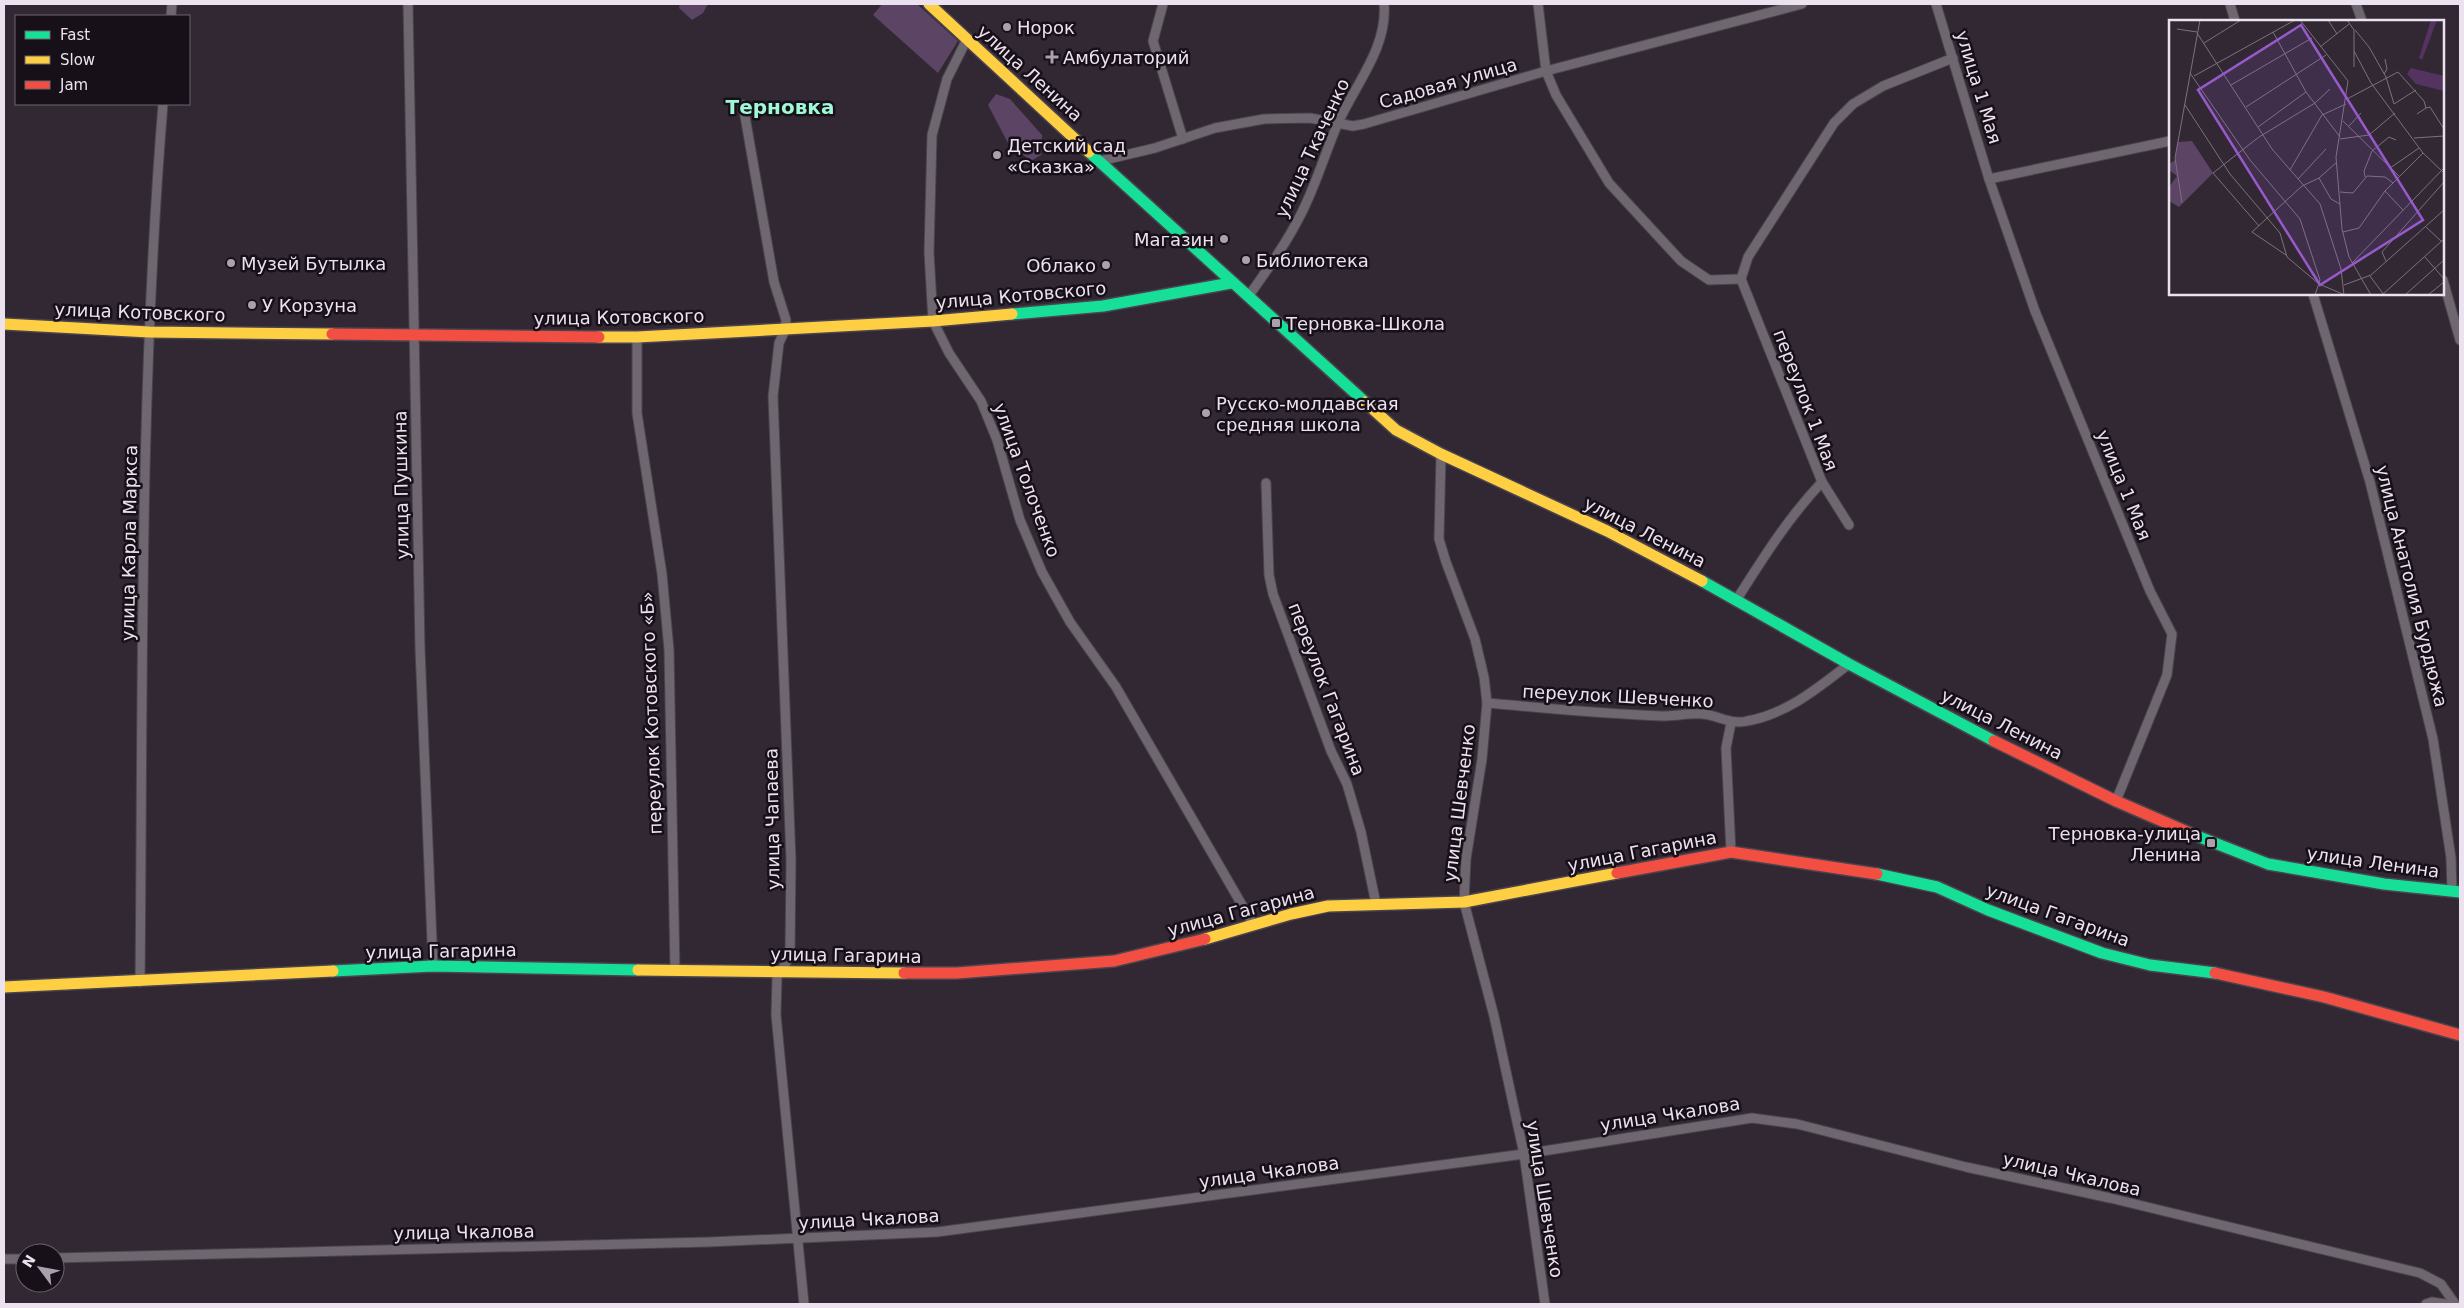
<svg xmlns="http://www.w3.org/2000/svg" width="2464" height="1308" font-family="'DejaVu Sans',sans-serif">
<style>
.green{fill:#5b4464}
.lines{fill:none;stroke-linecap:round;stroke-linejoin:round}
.street-casing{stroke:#4b434e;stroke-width:11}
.fast-casing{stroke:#4b434e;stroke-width:14}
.slow-casing{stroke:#4b434e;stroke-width:14}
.jam-casing{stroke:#4b434e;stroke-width:14}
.street{stroke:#6e6770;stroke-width:9}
.fast{stroke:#16e098;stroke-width:11}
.slow{stroke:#ffcf43;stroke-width:11}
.jam{stroke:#f24e42;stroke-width:11}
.poi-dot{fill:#aba0ae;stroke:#171019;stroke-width:2}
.labels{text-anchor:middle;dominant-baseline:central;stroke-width:5;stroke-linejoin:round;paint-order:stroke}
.poi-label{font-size:18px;fill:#ece1ef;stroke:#171019;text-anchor:start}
.street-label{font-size:18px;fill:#ece1ef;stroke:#171019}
.quarter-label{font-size:20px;font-weight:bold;fill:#9ff9d6;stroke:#171019}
.inset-road{fill:none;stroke:#7c727f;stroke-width:1}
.view{fill:#9759cb;fill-opacity:0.15;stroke:#9759cb;stroke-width:2.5}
.inset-edge{fill:none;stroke:#ece1ef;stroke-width:2.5}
</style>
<rect width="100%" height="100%" fill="#312834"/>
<g class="green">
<path d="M680,4H708L703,13L692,20L679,8Z"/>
<path d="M882,4H917L958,41L938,73L873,15Z"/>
<path d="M996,94L1010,99L1042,135L1041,155L1031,161L1008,143L988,105Z"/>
</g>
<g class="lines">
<g class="street-casing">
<g id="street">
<path d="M408,4L420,648L433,966"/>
<path d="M1163,4L1153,41L1183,139"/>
<path d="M1538,4L1546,71L1556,95L1609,183L1681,261L1709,280L1741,279"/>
<path d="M1936,4L1989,179L2035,311L2150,591L2172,634L2167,675L2116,801"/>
<path d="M2230,4L2235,21"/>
<path d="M2356,4L2362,21"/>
<path d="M171,16L172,4"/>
<path d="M967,39L947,79L932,135L929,252L933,321L949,353L981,401L997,440L1020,520L1042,572L1070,622L1116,687L1253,924"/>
<path d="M743,105L774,282L786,320L785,330L779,343L773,396L791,860L790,952L786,963L777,977L776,1015L804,1304"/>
<path d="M1100,161L1155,148L1215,128L1264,119L1310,118L1353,126L1364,124L1546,71L1802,4"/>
<path d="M1989,179L2170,141"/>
<path d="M2443,280L2460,340"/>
<path d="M2313,294L2370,482L2433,739L2451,858L2452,891"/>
<path d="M1248,297C1267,270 1286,244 1301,214C1316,185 1325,153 1338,123C1355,85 1388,47 1384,4"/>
<path d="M637,337V413L662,574L669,650L675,970"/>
<path d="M1441,454L1439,539L1446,562L1475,639L1484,677L1487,703L1482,759L1466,859L1464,902L1494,1016L1524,1154L1545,1304"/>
<path d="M1822,482L1849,525"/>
<path d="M1266,483L1269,575L1273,594L1331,751L1347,784L1361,832L1376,904"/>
<path d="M1737,599C1763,558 1788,518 1822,482L1741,279L1748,257L1834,123L1853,104L1883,86L1953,58"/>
<path d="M1487,703C1545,708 1603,714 1662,716C1675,716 1690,713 1703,714C1720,716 1731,725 1747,721C1787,714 1818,688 1849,664"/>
<path d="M1731,723L1726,748L1731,852"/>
<path d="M140,982C143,690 139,396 163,104"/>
<path d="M55,1258L709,1242L937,1232L1524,1154L1752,1118L1797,1124L1966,1167L2110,1198L2420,1273L2441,1284L2455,1304"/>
<path d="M4,1259H25"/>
<path d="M2426,1304L2432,1302L2446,1304"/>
</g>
</g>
<g class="fast-casing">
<g id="fast">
<path d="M1089,152L1365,402"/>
<path d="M1012,314L1103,306L1231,283"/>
<path d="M1702,581L1849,664L1994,741"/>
<path d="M2192,834L2268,864L2384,884L2460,892"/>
<path d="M1877,874L1937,887L1988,910L2102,953L2150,965L2215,973"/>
<path d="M333,971L433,966L638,970"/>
</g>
</g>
<g class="slow-casing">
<g id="slow">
<path d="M929,4L1089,152"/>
<path d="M4,324L149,332L332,334"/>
<path d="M599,337H637L933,321L1012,314"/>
<path d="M1365,402L1396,430L1441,454L1607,531L1702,581"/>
<path d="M1205,939L1291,914L1328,906L1464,902L1617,873"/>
<path d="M638,970L904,973"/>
<path d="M4,987L333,971"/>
</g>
</g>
<g class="jam-casing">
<g id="jam">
<path d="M332,334L599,337"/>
<path d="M1994,741L2116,801L2192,834"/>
<path d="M1617,873L1731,852L1877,874"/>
<path d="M904,973H957L1114,961L1205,939"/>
<path d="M2215,973L2324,997L2460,1035"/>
</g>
</g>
<use href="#street" class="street"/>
<use href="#fast" class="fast"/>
<use href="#slow" class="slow"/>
<use href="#jam" class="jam"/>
</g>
<g class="poi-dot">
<circle cx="1007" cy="27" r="5"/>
<path d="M1049.5 49.5h5v5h5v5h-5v5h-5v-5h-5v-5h5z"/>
<circle cx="997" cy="155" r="5"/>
<circle cx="1224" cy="239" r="5"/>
<circle cx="1246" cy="260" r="5"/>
<circle cx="231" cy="263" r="5"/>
<circle cx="1106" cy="265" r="5"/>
<circle cx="252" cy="305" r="5"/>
<rect x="1271" y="318" width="10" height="10" rx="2.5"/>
<circle cx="1206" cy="413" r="5"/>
<rect x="2206" y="838" width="10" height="10" rx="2.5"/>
</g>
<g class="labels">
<g class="poi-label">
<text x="1017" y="27">Норок</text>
<text x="1063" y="57">Амбулаторий</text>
<text x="1007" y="145">Детский сад<tspan x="1007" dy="21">«Сказка»</tspan></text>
<text x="1214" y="239" text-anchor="end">Магазин</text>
<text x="1256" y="260">Библиотека</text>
<text x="241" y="263">Музей Бутылка</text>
<text x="1096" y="265" text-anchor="end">Облако</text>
<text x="262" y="305">У Корзуна</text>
<text x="1286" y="323">Терновка-Школа</text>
<text x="1216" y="403">Русско-молдавская<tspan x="1216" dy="21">средняя школа</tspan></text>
<text x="2201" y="833" text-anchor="end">Терновка-улица<tspan x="2201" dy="21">Ленина</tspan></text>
</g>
<g class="street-label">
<text transform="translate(1030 73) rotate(42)">улица Ленина</text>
<text transform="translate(1448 83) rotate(-16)">Садовая улица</text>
<text transform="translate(1979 87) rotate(73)">улица 1 Мая</text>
<text transform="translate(1312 148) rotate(-65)">улица Ткаченко</text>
<text transform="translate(1021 295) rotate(-5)">улица Котовского</text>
<text transform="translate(140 312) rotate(2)">улица Котовского</text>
<text transform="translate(619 317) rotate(-1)">улица Котовского</text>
<text transform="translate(1806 400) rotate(69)">переулок 1 Мая</text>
<text transform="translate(1027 480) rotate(70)">улица Толоченко</text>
<text transform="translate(401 485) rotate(-91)">улица Пушкина</text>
<text transform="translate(2124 485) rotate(68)">улица 1 Мая</text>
<text transform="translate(1645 532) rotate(27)">улица Ленина</text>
<text transform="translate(129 543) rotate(-89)">улица Карла Маркса</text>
<text transform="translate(2412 586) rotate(76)">улица Анатолия Бурдюжа</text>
<text transform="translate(1327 689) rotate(69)">переулок Гагарина</text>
<text transform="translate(1618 696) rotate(3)">переулок Шевченко</text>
<text transform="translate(651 713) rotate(-92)">переулок Котовского «Б»</text>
<text transform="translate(2002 724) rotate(27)">улица Ленина</text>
<text transform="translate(1459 803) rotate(-83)">улица Шевченко</text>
<text transform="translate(772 819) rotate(-91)">улица Чапаева</text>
<text transform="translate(1642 851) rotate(-11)">улица Гагарина</text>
<text transform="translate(2373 862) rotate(8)">улица Ленина</text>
<text transform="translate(1241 911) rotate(-15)">улица Гагарина</text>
<text transform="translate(2058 915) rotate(20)">улица Гагарина</text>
<text transform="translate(441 951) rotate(-1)">улица Гагарина</text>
<text transform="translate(846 955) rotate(1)">улица Гагарина</text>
<text transform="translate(1670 1114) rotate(-9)">улица Чкалова</text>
<text transform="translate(1269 1172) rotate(-8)">улица Чкалова</text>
<text transform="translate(2072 1174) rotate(13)">улица Чкалова</text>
<text transform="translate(1545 1199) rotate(81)">улица Шевченко</text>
<text transform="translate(869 1219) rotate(-3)">улица Чкалова</text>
<text transform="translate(464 1232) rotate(-1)">улица Чкалова</text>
</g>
<g class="quarter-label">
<text x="780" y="107">Терновка</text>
</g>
</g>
<g transform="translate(2169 20)">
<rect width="275" height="275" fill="#312834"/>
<path d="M23,121L44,153L10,187L0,181V167L8,156L0,150V144L6,140L9,122Z" fill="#5b4464"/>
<path d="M262,0H268L253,40L250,38ZM242,48L275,56V71L247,64L238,54Z" fill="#553361"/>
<path class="inset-road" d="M131,0L179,61L167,137L173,209L180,237L202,275M159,0L168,14M178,0L185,10V31L202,63L254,133L275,153M8,9L28,12M186,10L200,27L217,57L225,84M104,12L137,72L171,117M28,13L103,129L151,184L172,249L175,275M35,23L72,0M151,27L180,4M185,47V31M21,53L81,140L131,199L151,260L146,275M215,54L218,49L216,39M25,56L126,0M62,65L143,18M178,79L229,52L255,81L257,88L248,94M225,84L247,70M16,85L61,154L111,213L118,237L150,264L176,275M77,87L157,35M257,88L261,87L275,109M174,101L230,156M180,106L192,93M89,107L137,72M245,118L275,116M171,119L200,115L226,93M221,148L250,128M121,150L153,95L177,84M196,157L195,151L203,131L220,117L227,120M150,158L162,179L171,184M129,159L157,129M216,171L234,190M171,172L184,173L198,156L216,157L224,163M13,183L6,138L31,0M90,206L44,153L90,117L146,83L161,69M256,206L273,222M174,212L190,208L216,171L254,133M117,235L83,212L133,166L150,158L168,142M256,237L275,259M217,241L213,232L275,162M183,243L275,148M201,256L215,275M175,265L202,255L275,190M213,275L275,219M236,275L275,240M259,275L275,262"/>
<path class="view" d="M132,5L254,200L151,265L29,70Z"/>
<rect width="275" height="275" class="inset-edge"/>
</g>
<rect width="2464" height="1308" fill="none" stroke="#ece1ef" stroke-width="10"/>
<rect x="15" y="15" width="175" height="90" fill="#171019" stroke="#6c646f"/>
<rect x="25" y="31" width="25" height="8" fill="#16e098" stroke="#6c646f"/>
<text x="60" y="40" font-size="15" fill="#ece1ef">Fast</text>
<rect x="25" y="56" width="25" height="8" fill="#ffcf43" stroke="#6c646f"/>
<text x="60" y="65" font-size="15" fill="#ece1ef">Slow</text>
<rect x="25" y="81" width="25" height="8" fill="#f24e42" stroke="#6c646f"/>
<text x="60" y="90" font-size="15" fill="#ece1ef">Jam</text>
<g transform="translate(40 1268) rotate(302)"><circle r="24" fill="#171019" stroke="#6c646f"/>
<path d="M0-4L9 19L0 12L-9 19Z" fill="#aba0ae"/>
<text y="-8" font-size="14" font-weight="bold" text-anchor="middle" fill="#ece1ef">N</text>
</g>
</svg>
